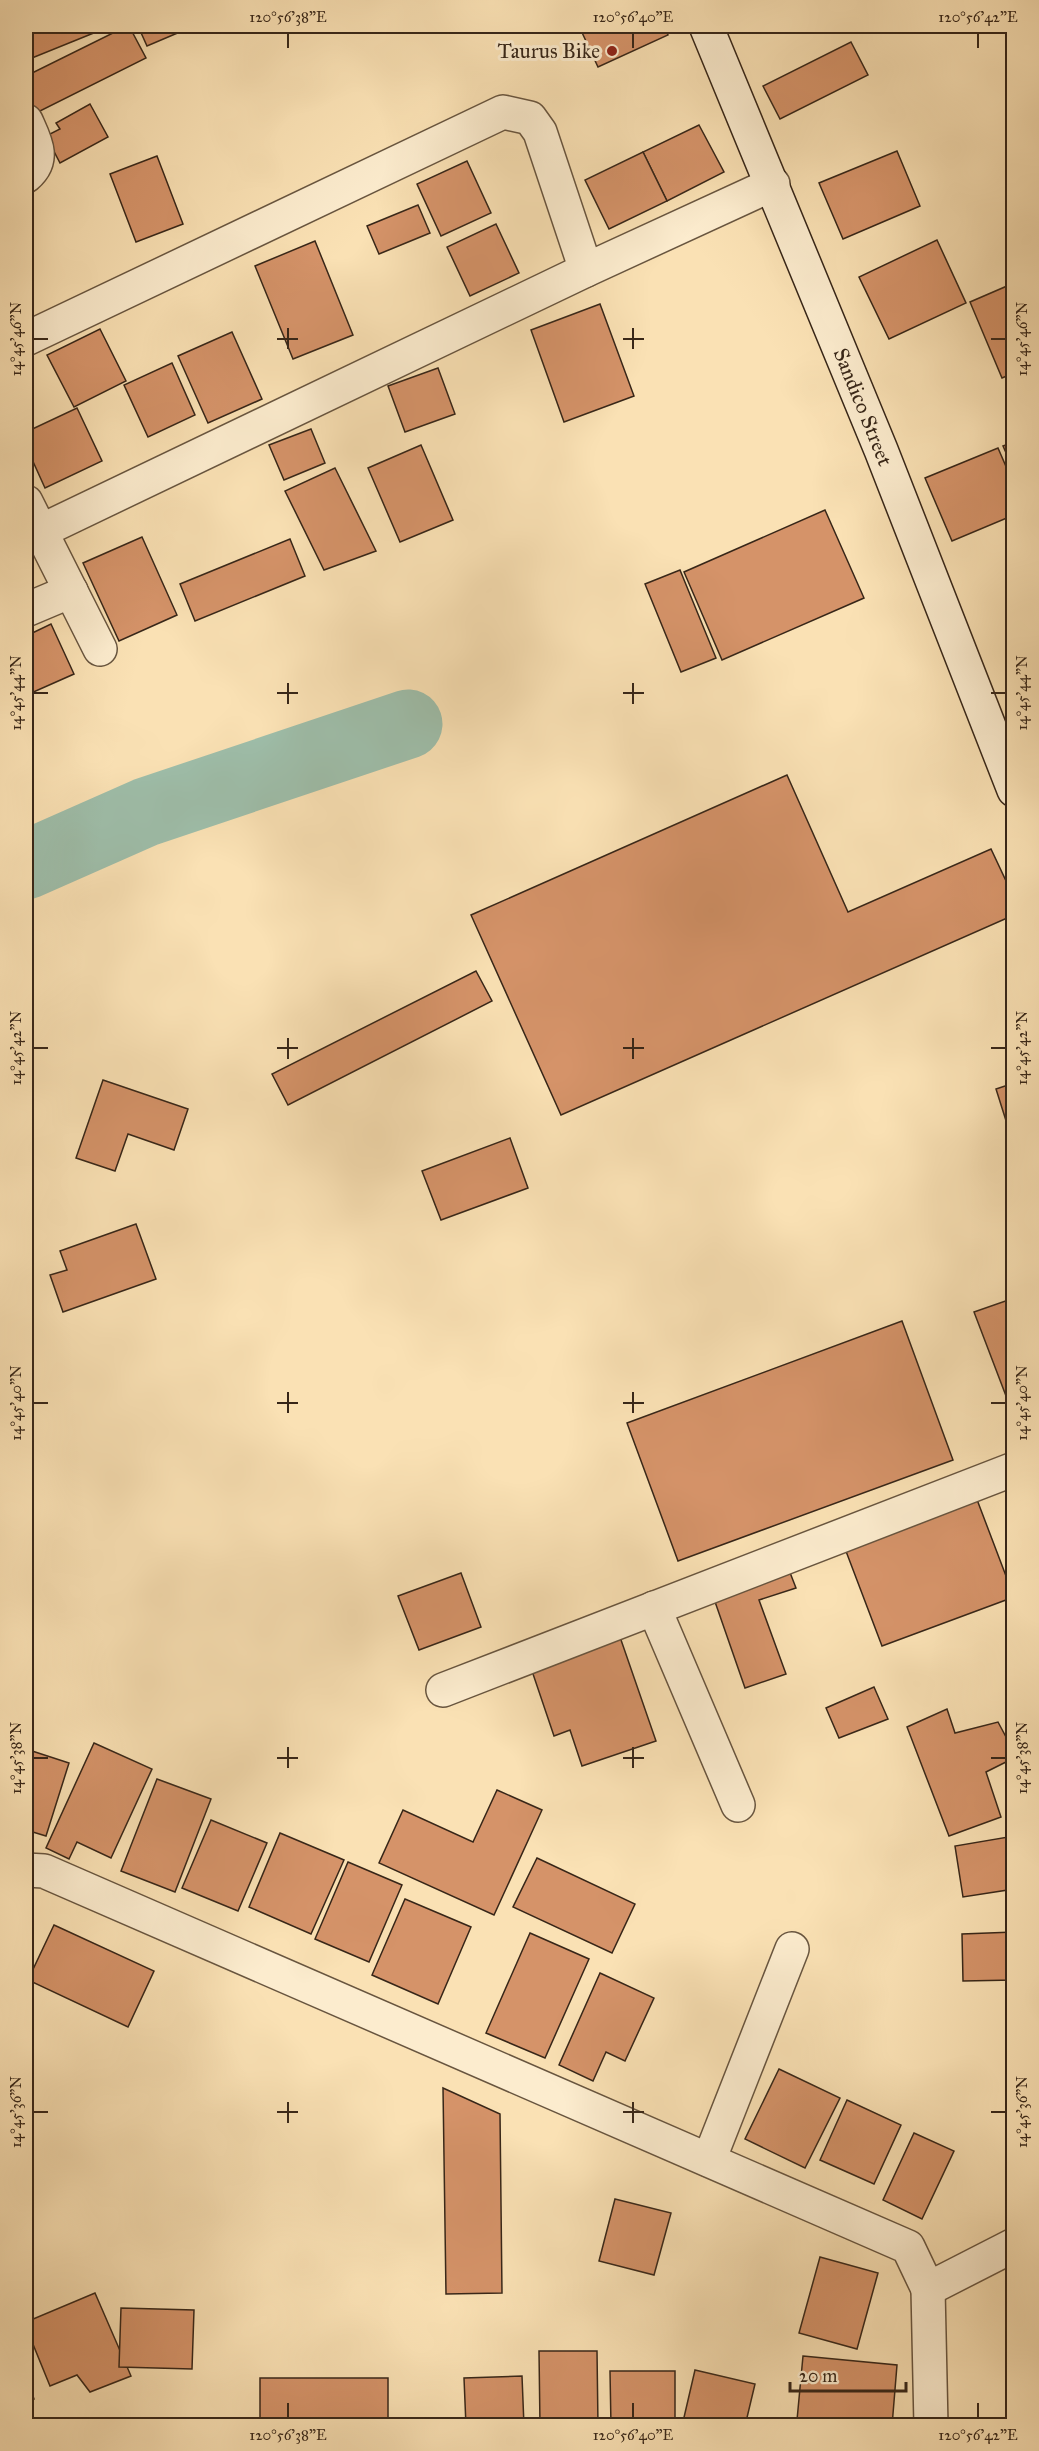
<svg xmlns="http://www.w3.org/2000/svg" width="1039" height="2451" font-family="'IM FELL Great Primer',serif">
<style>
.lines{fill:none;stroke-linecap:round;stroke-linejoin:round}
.river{stroke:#9ebeaa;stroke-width:69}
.building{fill:#d59369;stroke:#372618;stroke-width:1.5}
.minor-casing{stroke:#68553f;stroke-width:36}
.secondary-casing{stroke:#372618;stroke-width:36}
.minor{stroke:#fcecce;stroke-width:33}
.secondary{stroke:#fcecce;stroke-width:33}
.ticks{fill:none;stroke:#372618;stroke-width:2}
.poi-dot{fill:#8f2418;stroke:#fcecce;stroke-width:2}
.labels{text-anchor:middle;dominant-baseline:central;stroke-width:6;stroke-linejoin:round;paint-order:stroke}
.poi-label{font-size:21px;fill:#372618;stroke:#fcecce;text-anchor:end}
.street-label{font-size:21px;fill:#372618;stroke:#fcecce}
.neatline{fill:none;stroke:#372618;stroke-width:2}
.ticks-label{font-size:15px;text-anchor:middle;fill:#372618}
</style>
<rect width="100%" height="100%" fill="#fae1b4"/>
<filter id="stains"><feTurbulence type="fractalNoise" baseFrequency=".00333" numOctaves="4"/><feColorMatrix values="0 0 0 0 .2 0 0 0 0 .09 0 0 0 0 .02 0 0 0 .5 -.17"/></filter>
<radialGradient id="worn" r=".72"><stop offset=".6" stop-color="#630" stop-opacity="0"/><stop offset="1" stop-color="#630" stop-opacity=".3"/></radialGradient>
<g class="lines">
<path class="river" d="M26,865L146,812L408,724"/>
</g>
<g class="building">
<path d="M50,26H111L32,58L26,42V36Z"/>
<path d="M127,26H129L146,58L36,113L26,94V76Z"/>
<path d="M138,26H194L147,46Z"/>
<path d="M579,26H664L668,35L598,67Z"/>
<path d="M851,42L868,75L780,119L763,86Z"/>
<path d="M90,104L108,137L60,163L46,136L60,129L56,123Z"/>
<path d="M699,125L724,172L667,201L643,152Z"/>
<path d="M897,151L920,206L843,239L819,183Z"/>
<path d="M643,152L667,201L609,229L585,180Z"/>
<path d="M157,156L183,224L136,242L110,174Z"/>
<path d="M467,161L491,213L441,236L417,184Z"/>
<path d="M418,205L430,233L379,254L367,226Z"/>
<path d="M496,224L519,273L470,296L447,247Z"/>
<path d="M937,240L966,303L889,339L859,277Z"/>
<path d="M315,241L353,335L293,359L255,266Z"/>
<path d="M1014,283V373L1002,378L970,302Z"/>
<path d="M600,304L634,396L564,422L531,330Z"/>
<path d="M100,329L126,381L74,407L47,355Z"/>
<path d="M232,332L262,399L208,423L178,356Z"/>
<path d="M172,363L195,415L148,437L124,385Z"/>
<path d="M438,368L455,414L405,432L388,386Z"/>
<path d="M77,408L102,461L45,488L26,446V432Z"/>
<path d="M311,429L325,463L284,480L269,445Z"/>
<path d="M1014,442V471L1003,446Z"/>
<path d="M421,445L453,520L400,542L368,468Z"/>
<path d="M998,448L1014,485V515L952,541L925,478Z"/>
<path d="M335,468L376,551L324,570L285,491Z"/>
<path d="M825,510L864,598L722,660L684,572Z"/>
<path d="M142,537L177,615L119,641L83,563Z"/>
<path d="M290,539L305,576L195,621L180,584Z"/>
<path d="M680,570L716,658L681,672L645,584Z"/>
<path d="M51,624L74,674L29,694L26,687V636Z"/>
<path d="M787,775L848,912L991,849L1014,898V915L561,1115L471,915Z"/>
<path d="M476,971L492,1001L288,1105L272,1074Z"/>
<path d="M103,1080L188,1109L174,1150L128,1134L115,1171L76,1158Z"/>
<path d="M1014,1083V1146L996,1089Z"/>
<path d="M510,1138L528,1188L441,1220L422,1171Z"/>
<path d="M136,1224L156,1279L63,1312L50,1275L67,1270L60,1251Z"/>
<path d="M26,1244L33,1247L26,1265Z"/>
<path d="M1014,1298V1408L1011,1409L974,1312Z"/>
<path d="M902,1321L953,1460L678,1561L627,1423Z"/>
<path d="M976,1497L1014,1597L882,1646L844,1546Z"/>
<path d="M789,1570L796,1588L759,1600L786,1674L745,1688L713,1596Z"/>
<path d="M461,1573L481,1627L419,1650L398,1596Z"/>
<path d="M620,1637L656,1741L582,1766L570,1730L554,1736L531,1668Z"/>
<path d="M874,1687L888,1719L839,1738L826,1708Z"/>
<path d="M947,1709L955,1733L998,1722L1014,1752V1758L986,1772L1001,1817L949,1836L907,1727Z"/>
<path d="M94,1743L152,1769L111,1858L77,1842L69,1859L46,1848Z"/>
<path d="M26,1749L69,1763L46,1836L26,1830Z"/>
<path d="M157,1779L211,1799L175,1892L121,1871Z"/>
<path d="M497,1790L542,1810L494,1915L379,1863L403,1810L473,1842Z"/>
<path d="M211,1820L267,1843L238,1911L182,1888Z"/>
<path d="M280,1833L344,1860L311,1934L249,1907Z"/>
<path d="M1008,1837L1014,1867V1889L963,1897L955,1846Z"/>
<path d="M537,1858L635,1904L612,1953L513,1907Z"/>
<path d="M348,1862L402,1885L369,1962L315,1939Z"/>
<path d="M405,1899L471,1927L438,2004L372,1975Z"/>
<path d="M54,1925L154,1971L128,2027L28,1980Z"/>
<path d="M1014,1932V1980L963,1981L962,1934Z"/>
<path d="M530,1933L589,1959L545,2058L486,2033Z"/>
<path d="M600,1973L654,1998L625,2061L606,2052L593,2081L559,2065Z"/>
<path d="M779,2069L840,2098L805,2168L745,2139Z"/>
<path d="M443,2088L500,2114L502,2293L446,2294Z"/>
<path d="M847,2100L901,2125L874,2184L820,2160Z"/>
<path d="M914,2133L954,2151L922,2219L883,2200Z"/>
<path d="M615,2199L671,2213L654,2275L599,2261Z"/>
<path d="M820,2257L878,2273L857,2349L799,2333Z"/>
<path d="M95,2293L131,2376L90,2392L77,2375L50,2386L26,2327V2322Z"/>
<path d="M121,2308L194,2310L192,2369L119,2367Z"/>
<path d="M539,2351H597L598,2426H540Z"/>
<path d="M803,2356L897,2365L892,2426H859L797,2420Z"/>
<path d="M695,2370L755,2384L745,2426H682Z"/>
<path d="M610,2371H675V2426H611Z"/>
<path d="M26,2376L34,2399L26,2402Z"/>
<path d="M522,2376L524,2426H466L464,2378Z"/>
<rect x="260" y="2378" width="128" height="48"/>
</g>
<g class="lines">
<g class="minor-casing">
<g id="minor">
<path d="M26,121C35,141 46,159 26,176"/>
<path d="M26,339L503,112L530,118L540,132L586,270"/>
<path d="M26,502L100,649"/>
<path d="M41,531L586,270L773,184"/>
<path d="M26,610L71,591"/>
<path d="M654,1608L738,1805"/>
<path d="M443,1690L1014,1469"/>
<path d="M26,1870L44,1871L908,2247L928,2289L1014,2245"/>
<path d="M709,2160L792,1949"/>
<path d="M928,2289L931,2426"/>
</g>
</g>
<g class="secondary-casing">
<path id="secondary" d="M706,26L881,450L1014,790"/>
</g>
<use href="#minor" class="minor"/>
<use href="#secondary" class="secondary"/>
</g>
<path class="ticks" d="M288,33V48M633,33V48M978,33V48M288,328V349M633,328V349M33,339H48M277,339H298M623,339H644M991,339H1006M288,683V704M633,683V704M33,693H48M277,693H298M623,693H644M991,693H1006M288,1038V1059M633,1038V1059M33,1048H48M277,1048H298M623,1048H644M991,1048H1006M288,1392V1413M633,1392V1413M33,1403H48M277,1403H298M623,1403H644M991,1403H1006M288,1747V1768M633,1747V1768M33,1758H48M277,1758H298M623,1758H644M991,1758H1006M288,2102V2123M633,2102V2123M33,2112H48M277,2112H298M623,2112H644M991,2112H1006M288,2403V2418M633,2403V2418M978,2403V2418"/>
<circle class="poi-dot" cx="612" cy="51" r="6"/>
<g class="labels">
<g class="poi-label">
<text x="600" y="51">Taurus Bike</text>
</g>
<g class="street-label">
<text transform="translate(863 407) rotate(68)">Sandico Street</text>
</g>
</g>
<rect width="1039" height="2451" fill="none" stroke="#fae1b4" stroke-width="66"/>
<path d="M790 2382v9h116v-9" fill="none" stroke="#372618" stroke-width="3"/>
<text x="799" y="2382" font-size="18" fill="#372618" stroke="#fcecce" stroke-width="4.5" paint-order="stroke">20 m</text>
<rect x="33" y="33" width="973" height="2385" class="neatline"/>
<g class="ticks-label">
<text x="288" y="22">120°56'38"E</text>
<text x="633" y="22">120°56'40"E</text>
<text x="978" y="22">120°56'42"E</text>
<text transform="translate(16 339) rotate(-90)" y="5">14°45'46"N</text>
<text transform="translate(1022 339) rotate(-90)" y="5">14°45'46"N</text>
<text transform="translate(16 693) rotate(-90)" y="5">14°45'44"N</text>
<text transform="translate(1022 693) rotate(-90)" y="5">14°45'44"N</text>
<text transform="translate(16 1048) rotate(-90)" y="5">14°45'42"N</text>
<text transform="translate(1022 1048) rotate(-90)" y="5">14°45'42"N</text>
<text transform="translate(16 1403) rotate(-90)" y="5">14°45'40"N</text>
<text transform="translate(1022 1403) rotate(-90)" y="5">14°45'40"N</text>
<text transform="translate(16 1758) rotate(-90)" y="5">14°45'38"N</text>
<text transform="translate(1022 1758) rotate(-90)" y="5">14°45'38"N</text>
<text transform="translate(16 2112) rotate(-90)" y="5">14°45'36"N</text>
<text transform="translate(1022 2112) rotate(-90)" y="5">14°45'36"N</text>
<text x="288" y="2440">120°56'38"E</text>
<text x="633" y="2440">120°56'40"E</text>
<text x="978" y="2440">120°56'42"E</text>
</g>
<rect width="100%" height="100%" filter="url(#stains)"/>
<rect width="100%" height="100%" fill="url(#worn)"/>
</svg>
